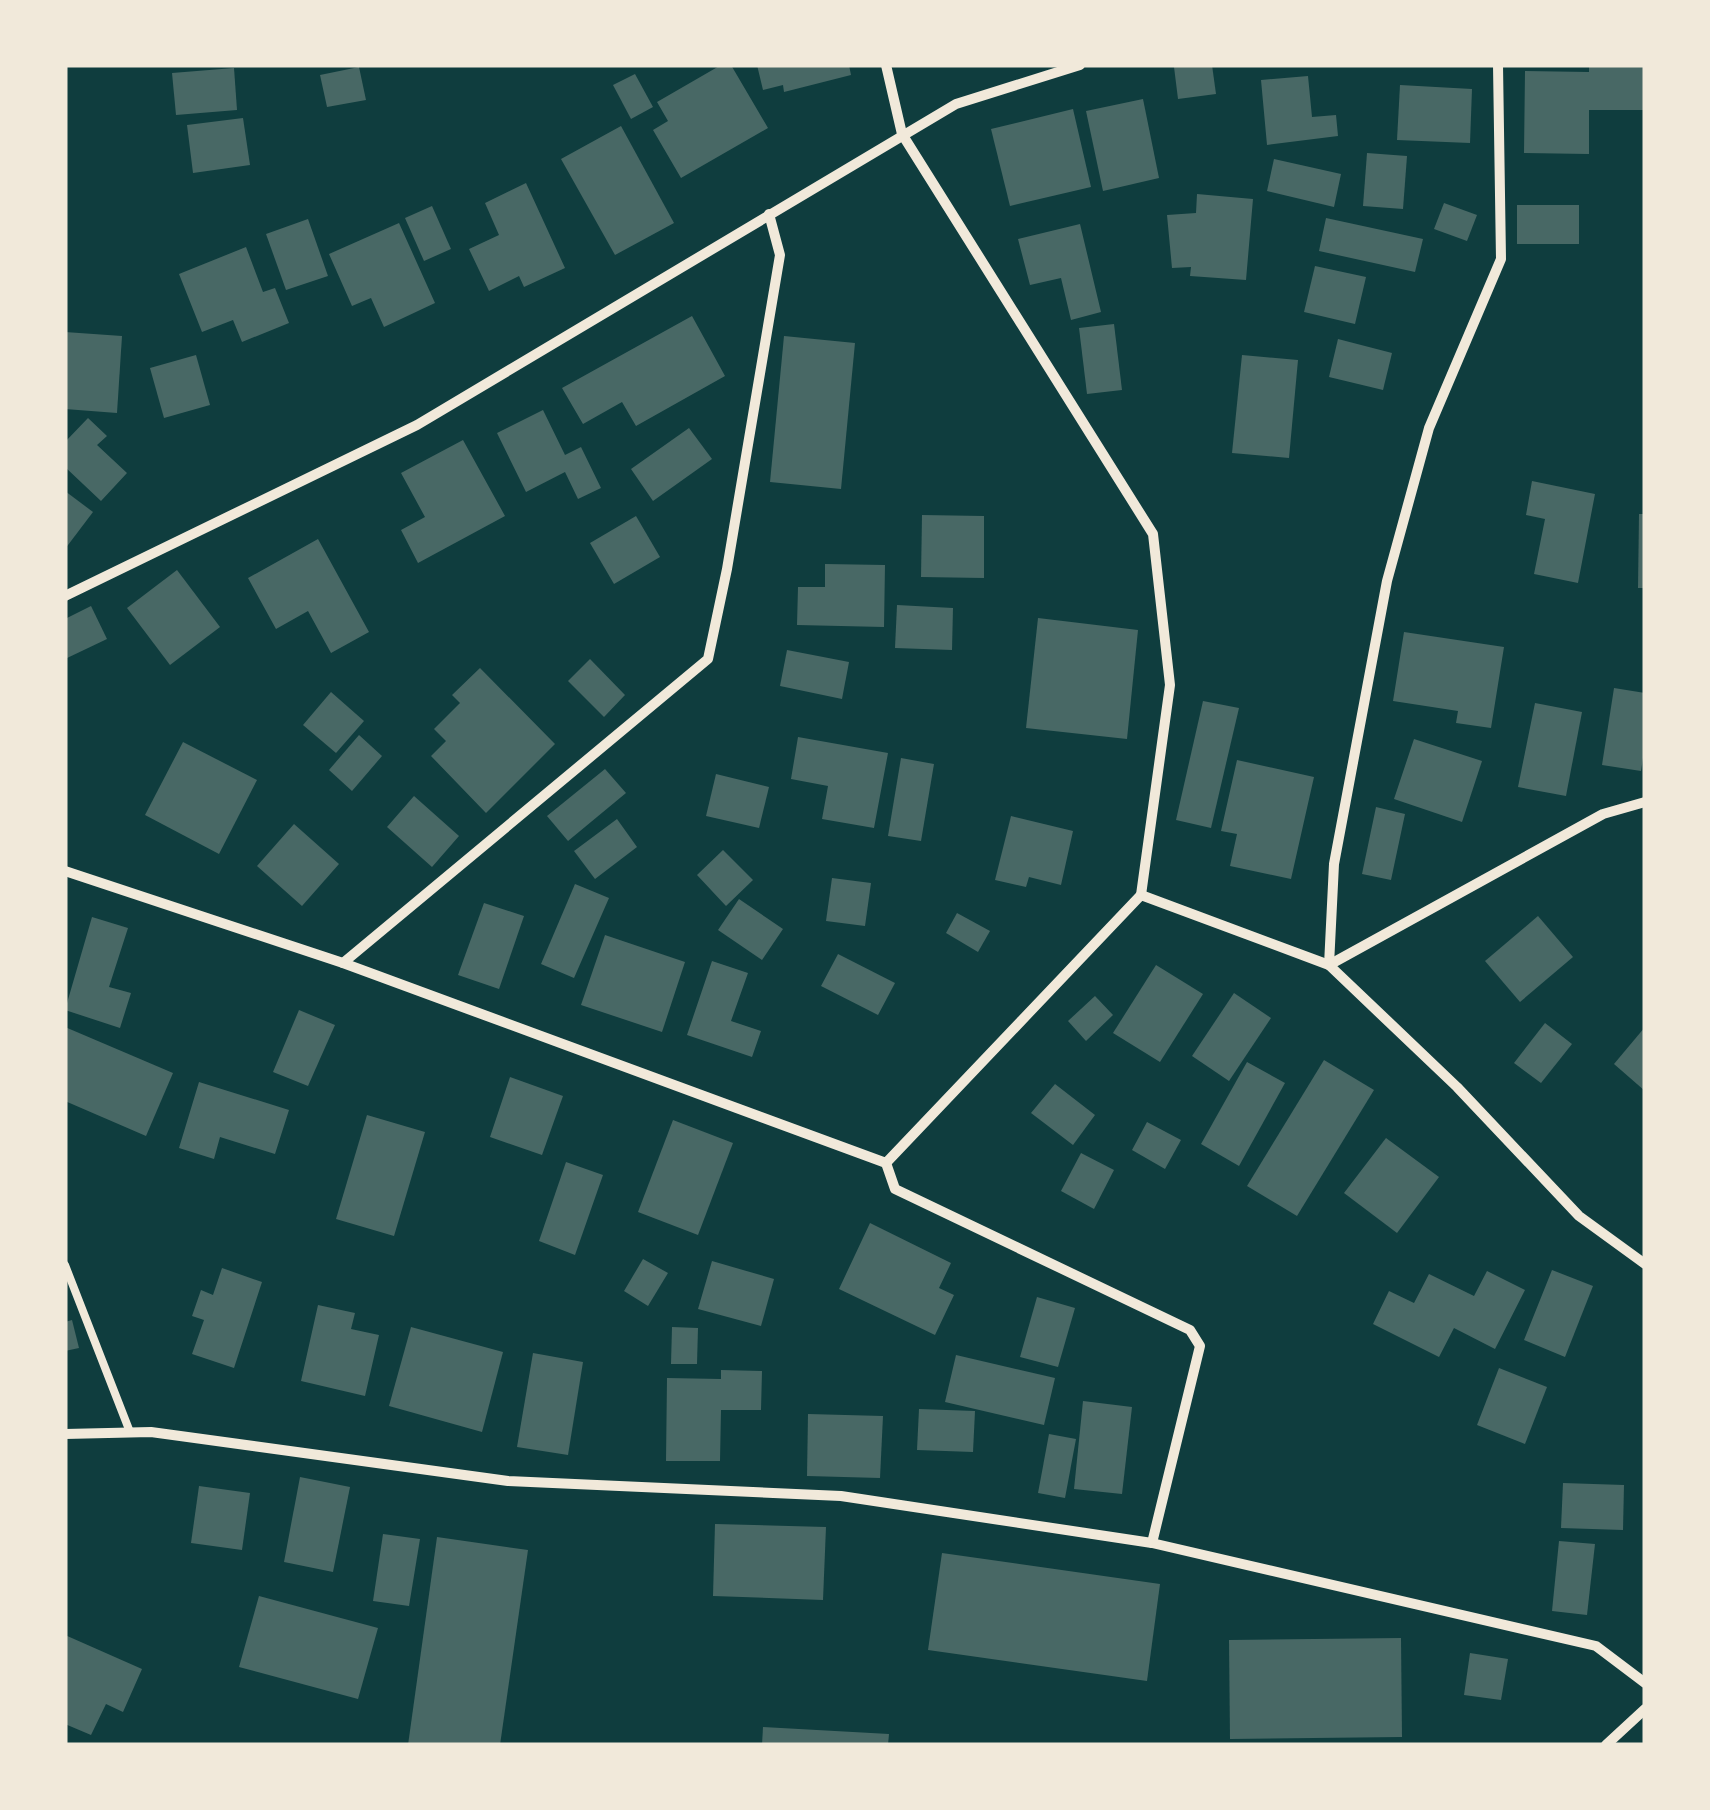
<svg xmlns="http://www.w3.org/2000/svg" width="1710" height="1810" font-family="'Nunito Sans',sans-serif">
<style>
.building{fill:#486865}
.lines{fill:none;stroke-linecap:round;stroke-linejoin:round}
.service{stroke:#f1e9da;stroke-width:8}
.minor{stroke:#f1e9da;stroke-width:10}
</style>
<rect width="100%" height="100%" fill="#0f3d3e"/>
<g class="building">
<path d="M721,65H731L768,128L681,178L653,130L668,121L657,102Z"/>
<path d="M757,65H849L851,75L784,92L783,85L763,90Z"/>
<path d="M1212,65L1216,94L1178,99L1174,67Z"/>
<path d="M1589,65H1645V110H1589V154L1524,153L1525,71L1589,72Z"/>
<path d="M359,67L366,100L327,107L320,75Z"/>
<path d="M234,68L237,110L176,115L172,73Z"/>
<path d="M635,74L653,107L631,119L613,85Z"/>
<path d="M1308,76L1312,117L1336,115L1338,136L1267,145L1261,80Z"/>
<path d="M1400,85L1472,89L1470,143L1397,140Z"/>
<path d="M1143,99L1159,178L1103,191L1086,111Z"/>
<path d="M1073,109L1091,187L1010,206L991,129Z"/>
<path d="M243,118L250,165L193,173L187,125Z"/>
<path d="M621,126L674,223L615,255L561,159Z"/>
<path d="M1367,153L1407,156L1403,209L1363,206Z"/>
<path d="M1274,159L1341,174L1334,207L1267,191Z"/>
<path d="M526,183L565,268L524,287L519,276L489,291L469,249L499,235L485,203Z"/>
<path d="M1197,194L1253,199L1246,280L1190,276L1191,267L1172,268L1167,215L1196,213Z"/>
<path d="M1444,203L1477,215L1467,241L1434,229Z"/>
<rect x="1517" y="205" width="62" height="39"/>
<path d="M432,206L451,249L424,261L405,218Z"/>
<path d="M1326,218L1423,239L1415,272L1319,251Z"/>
<path d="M308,219L328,276L286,290L266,234Z"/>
<path d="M399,223L435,303L384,327L371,298L352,306L329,254Z"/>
<path d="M1080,224L1101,312L1071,320L1061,278L1030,285L1018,239Z"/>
<path d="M246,247L263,292L275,288L289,323L242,342L233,320L202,332L179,274Z"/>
<path d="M1315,266L1366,277L1355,324L1304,312Z"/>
<path d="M692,316L725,376L636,426L622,402L583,424L562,388Z"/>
<path d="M1114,324L1122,390L1087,394L1079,328Z"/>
<path d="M65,332L122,336L117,413L65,409Z"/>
<path d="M784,336L855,343L841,489L770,482Z"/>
<path d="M1338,339L1392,353L1383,390L1329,377Z"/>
<path d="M196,355L210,405L164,418L150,368Z"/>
<path d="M1242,355L1298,360L1289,458L1232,453Z"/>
<path d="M543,410L565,455L581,447L601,488L578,499L565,472L526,492L497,433Z"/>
<path d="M88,418L107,436L97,445L127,473L101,501L65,467V442Z"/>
<path d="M689,428L712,459L653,501L631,469Z"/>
<path d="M463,440L505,516L418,563L401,530L425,517L401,473Z"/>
<path d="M1532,481L1595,494L1578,583L1534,574L1545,519L1526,515Z"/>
<path d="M65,491L93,512L65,549Z"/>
<path d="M1639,514H1645V588H1638Z"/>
<path d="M922,515L984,516V578L921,577Z"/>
<path d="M636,516L660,557L614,584L590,543Z"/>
<path d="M318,539L369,632L331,653L308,611L276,629L248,578Z"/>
<path d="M825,564L885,565L884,627L797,625L798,587H825Z"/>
<path d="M177,570L220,627L170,665L127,608Z"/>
<path d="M897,605L953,608L952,650L895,648Z"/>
<path d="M91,606L107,639L65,659V619Z"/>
<path d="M1038,618L1138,630L1127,739L1026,728Z"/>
<path d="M1404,632L1504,647L1491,728L1456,723L1458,711L1393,701Z"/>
<path d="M787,650L849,662L842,699L780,686Z"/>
<path d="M590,659L625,695L604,717L568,681Z"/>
<path d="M480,668L555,744L486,813L431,756L446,741L434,729L460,703L452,695Z"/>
<path d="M1614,688L1645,693V745L1641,771L1602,765Z"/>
<path d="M331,692L364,721L336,753L303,725Z"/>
<path d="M1203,701L1239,708L1211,828L1176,820Z"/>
<path d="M1535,703L1582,712L1566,796L1518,787Z"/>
<path d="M359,735L382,756L352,791L329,770Z"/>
<path d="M798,737L888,753L874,828L822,819L828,786L791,779Z"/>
<path d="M1414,739L1482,761L1462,822L1394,799Z"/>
<path d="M183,742L257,780L219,854L145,815Z"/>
<path d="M901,758L934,764L921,841L888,836Z"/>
<path d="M1237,760L1314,777L1291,879L1230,866L1237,834L1221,831Z"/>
<path d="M605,769L626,793L568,841L547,816Z"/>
<path d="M716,774L769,787L759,828L706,816Z"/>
<path d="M414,796L459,836L432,867L387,827Z"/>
<path d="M1376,807L1405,814L1391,880L1362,874Z"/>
<path d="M1011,816L1073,831L1061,885L1029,877L1026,887L995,880Z"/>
<path d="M617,819L637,847L595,879L574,851Z"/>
<path d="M294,824L339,864L302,906L257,866Z"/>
<path d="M723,850L753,880L726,906L697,875Z"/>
<path d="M832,878L871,883L865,926L826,921Z"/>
<path d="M575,884L609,898L574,978L541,964Z"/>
<path d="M739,899L783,929L762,960L718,930Z"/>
<path d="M484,903L524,916L499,989L458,975Z"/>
<path d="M957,913L990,931L978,952L946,933Z"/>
<path d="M1538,916L1573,957L1520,1002L1485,961Z"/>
<path d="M92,917L128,928L109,987L131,993L120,1028L65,1010Z"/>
<path d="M605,935L685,962L662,1032L581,1005Z"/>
<path d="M838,954L895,983L878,1015L821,986Z"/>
<path d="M712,961L748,973L731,1021L761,1031L752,1057L687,1035Z"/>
<path d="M1156,965L1203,994L1160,1062L1113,1033Z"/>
<path d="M1234,993L1271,1018L1229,1081L1192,1056Z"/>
<path d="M1095,996L1113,1015L1086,1041L1068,1021Z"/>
<path d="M299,1010L335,1025L308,1086L273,1072Z"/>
<path d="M1545,1023L1572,1044L1541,1083L1514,1063Z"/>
<path d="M65,1027L173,1073L146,1136L65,1101Z"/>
<path d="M1645,1027V1091L1614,1064Z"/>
<path d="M1324,1060L1374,1090L1297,1216L1247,1186Z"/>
<path d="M1247,1062L1285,1083L1239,1166L1201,1144Z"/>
<path d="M510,1077L563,1096L542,1155L490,1137Z"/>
<path d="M199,1082L289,1110L275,1154L220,1137L214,1159L179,1148Z"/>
<path d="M1055,1084L1095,1115L1073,1145L1031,1113Z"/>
<path d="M367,1115L425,1132L394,1236L336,1219Z"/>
<path d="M673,1120L733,1143L698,1235L638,1212Z"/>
<path d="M1147,1122L1181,1140L1165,1169L1132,1150Z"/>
<path d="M1386,1138L1439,1177L1397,1233L1344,1193Z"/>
<path d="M1081,1153L1114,1170L1094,1209L1061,1191Z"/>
<path d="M566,1162L603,1175L575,1255L539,1241Z"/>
<path d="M870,1223L951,1263L939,1288L954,1295L935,1335L839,1289Z"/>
<path d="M643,1259L668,1273L648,1306L624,1291Z"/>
<path d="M712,1261L774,1279L761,1326L698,1309Z"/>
<path d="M222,1268L262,1282L234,1368L192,1354L204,1320L192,1316L201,1290L213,1295Z"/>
<path d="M1552,1270L1593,1286L1565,1357L1524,1340Z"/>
<path d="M1487,1271L1525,1290L1495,1349L1454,1328L1439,1357L1373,1324L1389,1291L1414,1303L1429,1274L1474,1296Z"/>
<path d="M1037,1297L1075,1308L1058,1367L1020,1357Z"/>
<path d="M318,1305L355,1313L351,1329L379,1335L365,1396L301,1381Z"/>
<path d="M72,1320L79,1348L65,1351V1322Z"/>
<path d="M411,1327L503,1352L482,1432L389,1406Z"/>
<path d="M672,1327L698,1328L697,1364H671Z"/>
<path d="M533,1353L583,1362L568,1455L517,1447Z"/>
<path d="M956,1355L1055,1378L1044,1425L945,1402Z"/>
<path d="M1499,1368L1547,1387L1525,1444L1477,1425Z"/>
<path d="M721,1370L762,1371L761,1410H721L720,1461H666L667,1378L721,1379Z"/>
<path d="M1083,1401L1132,1407L1122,1494L1074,1489Z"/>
<path d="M919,1409L975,1411L973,1452L917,1450Z"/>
<path d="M808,1414L883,1416L880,1478L807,1476Z"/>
<path d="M1049,1434L1076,1439L1065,1498L1038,1493Z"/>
<path d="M300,1477L350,1487L333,1572L284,1562Z"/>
<path d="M1563,1483L1624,1485L1623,1530L1561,1528Z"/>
<path d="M199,1486L250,1493L242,1550L191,1543Z"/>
<path d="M715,1524L826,1527L823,1600L713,1596Z"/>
<path d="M383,1534L420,1539L409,1606L373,1601Z"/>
<path d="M437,1537L528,1550L500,1745H408Z"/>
<path d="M1559,1541L1595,1544L1587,1615L1552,1611Z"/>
<path d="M942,1553L1160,1584L1147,1681L928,1650Z"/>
<path d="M259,1596L378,1628L358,1699L239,1667Z"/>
<path d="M65,1635L142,1669L123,1712L106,1704L91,1735L65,1724Z"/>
<path d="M1401,1638L1402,1737L1230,1739L1229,1640Z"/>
<path d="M1470,1653L1508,1659L1501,1700L1464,1695Z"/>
<path d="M763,1727L889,1734L888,1745H762Z"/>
</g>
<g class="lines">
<path class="service" d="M65,1265L130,1432"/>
<g class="minor">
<path d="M886,65L902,134L1153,534L1170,685L1141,895"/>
<path d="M1498,65L1501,259L1429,428L1387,581L1334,864L1329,965L1457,1087L1579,1216L1645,1264"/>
<path d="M65,596L417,425L956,104L1080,65"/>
<path d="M65,871L343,963L886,1163L1141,895L1329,965L1603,814L1645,802"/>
<path d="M343,963L708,659L727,569L780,255L769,214"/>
<path d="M886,1163L895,1189L1190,1330L1200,1346L1152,1543"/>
<path d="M65,1434L151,1432L508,1481L841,1496L1152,1543L1596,1646L1645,1683"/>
<path d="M1606,1745L1645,1709"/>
</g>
</g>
<rect width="1710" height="1810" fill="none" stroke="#f1e9da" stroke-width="135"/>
</svg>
